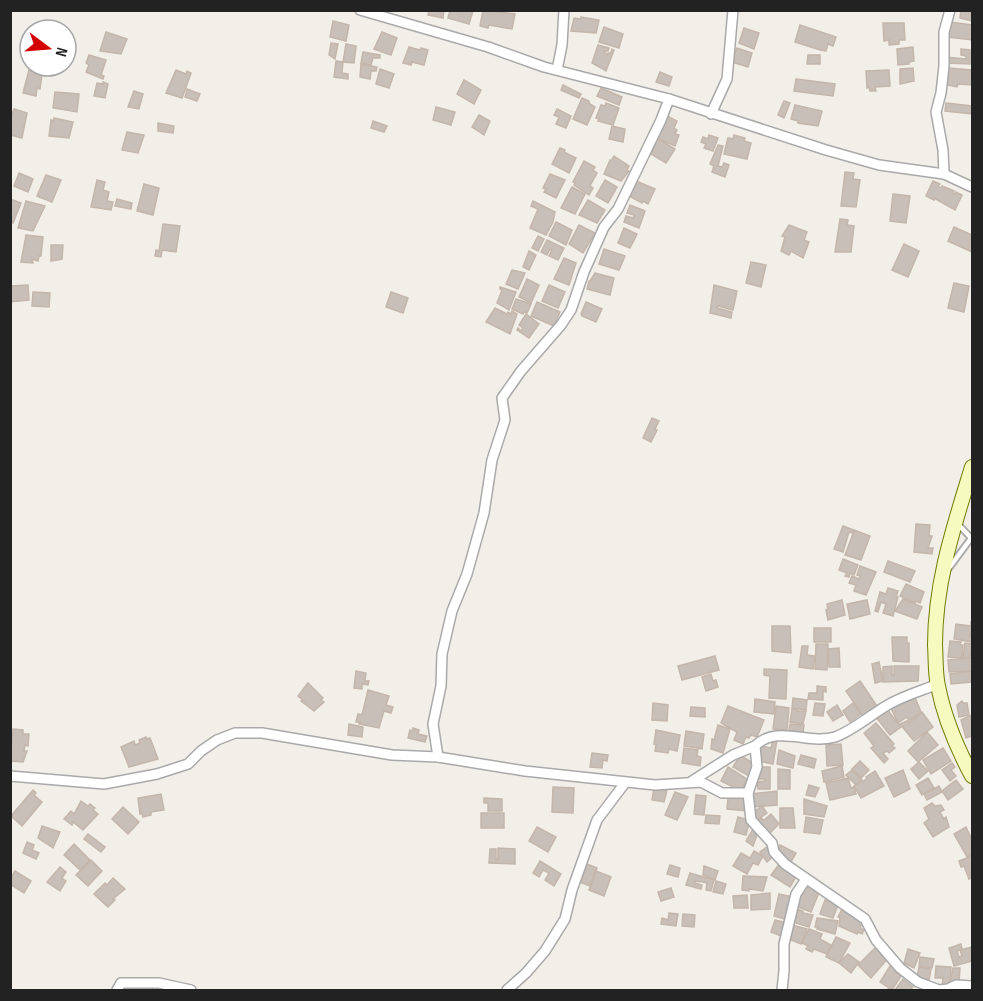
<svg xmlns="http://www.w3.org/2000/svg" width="983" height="1001" font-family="'Sofia Sans Condensed',sans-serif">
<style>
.building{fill:#c7bfb8;stroke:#c4b6ab;stroke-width:1.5}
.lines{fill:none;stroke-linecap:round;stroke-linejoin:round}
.service-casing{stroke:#a9a9a9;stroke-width:8}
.minor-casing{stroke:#a9a9a9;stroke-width:12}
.secondary-casing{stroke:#707d05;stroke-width:16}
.service{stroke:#fff;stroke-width:4.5}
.minor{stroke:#fff;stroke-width:9}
.secondary{stroke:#f7fabf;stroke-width:14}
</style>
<rect width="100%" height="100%" fill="#f2efe9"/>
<g class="building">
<path d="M429,10H444L443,18L428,15Z"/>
<path d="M450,10L473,11L469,24L448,18Z"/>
<path d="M483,10L515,14L512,29L489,25L488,28L480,26Z"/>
<path d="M961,10H972V21L960,18Z"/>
<path d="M581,17L599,20L596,33L571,31L574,18L581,19Z"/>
<path d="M333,21L349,25L346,41L330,37Z"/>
<path d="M950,22L972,25V40L948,37Z"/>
<path d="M883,23H904L905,40H899V44L889,45V40L884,41Z"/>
<path d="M800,25L836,37L833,46L828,44L826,51L820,50L795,42Z"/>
<path d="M604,27L623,34L619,48L599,42Z"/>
<path d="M744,28L759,33L754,49L739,43Z"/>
<path d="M106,32L127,39L121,54L100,51Z"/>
<path d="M382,32L397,38L391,55L374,49Z"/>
<path d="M331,43L338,44L335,59L329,55Z"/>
<path d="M346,44L356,46L354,63L343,62Z"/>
<path d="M598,45L609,48L608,51H604L607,55L608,53H611L612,49L614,50L606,71L592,63Z"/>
<path d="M409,47L420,50L421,48L428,50L424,65L412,62L411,65L403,63Z"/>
<path d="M913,47L914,61L909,62V64L898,65L897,49Z"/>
<path d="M737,48L752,53L748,67L732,62Z"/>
<path d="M961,49L970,50V64L946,63V57L966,59V56L961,55Z"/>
<path d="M363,52L380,55V58H373L371,65L361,63Z"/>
<path d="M89,55L106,60L101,75L104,76L103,79L86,72L89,65L86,63Z"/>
<path d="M808,55H820V64H807Z"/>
<path d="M336,61L343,62L342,73L348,74V79L334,77Z"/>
<path d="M361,64L377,67L376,71H371L370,79L360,77Z"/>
<path d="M913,68L914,81L900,84V69Z"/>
<path d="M948,68L972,70V85L958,84L957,87L947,85Z"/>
<path d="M380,69L394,74L389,88L376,84Z"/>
<path d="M29,70L42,74L40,89L37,88L36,96L23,93Z"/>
<path d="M176,70L186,74L187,71L191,73L182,98L166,93Z"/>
<path d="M889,70L890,86L875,87L876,91H870L869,87L867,88L866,71Z"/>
<path d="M660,72L672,77L669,86L656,82Z"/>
<path d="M796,79L835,84L833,96L794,91Z"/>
<path d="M464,80L481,90L474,104L457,94Z"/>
<path d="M103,82L108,84L105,98L94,96L97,83L103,84Z"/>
<path d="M563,85L581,94L579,98L561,90Z"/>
<path d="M601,88L622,97L619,105L597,96Z"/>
<path d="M187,89L200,94L197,101L185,97Z"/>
<path d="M134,91L143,94L139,109L128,107Z"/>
<path d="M55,92L79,94L77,112L53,108Z"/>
<path d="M582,98L589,101V103L595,107L587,125L573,119Z"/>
<path d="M784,101L790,103L784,118L778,115Z"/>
<path d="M606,103L619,108L613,125L598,121L599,119L596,118L601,105L605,106Z"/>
<path d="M946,103L972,106V114L945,111Z"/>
<path d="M795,105L822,111L818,126L798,123V121L791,119Z"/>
<path d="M436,107L455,112L451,125L433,120Z"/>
<path d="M14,109L27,113L22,138L10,135V120Z"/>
<path d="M557,109L571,116L566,128L556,124L559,117L554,115Z"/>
<path d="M479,115L490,121L484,135L472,127Z"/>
<path d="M667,116L677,121L674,128L677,130L675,134L679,135L675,146L657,138Z"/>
<path d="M54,118L73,122L69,138L49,136L51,120L53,121Z"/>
<path d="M373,121L387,126L384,132L371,128Z"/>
<path d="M158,123L174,126L173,133L158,131Z"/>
<path d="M612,126L625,129L623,142L609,139Z"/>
<path d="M127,132L144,135L138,153L122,150Z"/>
<path d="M709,135L718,138L713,151L704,148L706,144L701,142L703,137L708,139Z"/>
<path d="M734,135L745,138L744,141L751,143L747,159L724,154L728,138L733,139Z"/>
<path d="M655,137L675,149L666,163L646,151Z"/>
<path d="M718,145L723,146L718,166L722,167L724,163L729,165L725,177L712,172L714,166L710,164Z"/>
<path d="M560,148L565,150L564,152L576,158L569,173L552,164Z"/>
<path d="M614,156L629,166L627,170L629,171L621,181L604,174L610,160L611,161Z"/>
<path d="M584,161L595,167L593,170L597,173L590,186L593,188L589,195L574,185L575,183L573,182Z"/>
<path d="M845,172L854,173L853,179L860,180L856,207L841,206Z"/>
<path d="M19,173L33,179L28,192L14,186Z"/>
<path d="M550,174L565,180L556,198L544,192L546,189L543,188Z"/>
<path d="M46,175L61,180L52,202L37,196Z"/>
<path d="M97,180L105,182L103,190L109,192L107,201L113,202L111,210L91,207Z"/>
<path d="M605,180L617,187L608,203L596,196Z"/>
<path d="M636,181L655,189L648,204L643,201L642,203L629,196Z"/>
<path d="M933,181L940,184L938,186L941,188L942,186L954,191L953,193L955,194L956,192L962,195L955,210L934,198V200L926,196Z"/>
<path d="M144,184L159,188L153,215L137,211Z"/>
<path d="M572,187L585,194L575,214L561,208Z"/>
<path d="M893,194L910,196L906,223L890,221Z"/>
<path d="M10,199L21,203L13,223L10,222Z"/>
<path d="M117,199L132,203L131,209L115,206Z"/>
<path d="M588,200L605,210L597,223L579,215Z"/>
<path d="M26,201L45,206L33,231L18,228Z"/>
<path d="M533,201L555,212L553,222L546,235L530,228L538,209L531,206Z"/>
<path d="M630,205L645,211L639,228L624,222L626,216L633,218L634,215L627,213Z"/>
<path d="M840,219L848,220L847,225L854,226L851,252H835Z"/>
<path d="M556,222L572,230L566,245L549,236Z"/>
<path d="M163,224L180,226L176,252L162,250L161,257L155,256L156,250L159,251Z"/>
<path d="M579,225L595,233L583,253L569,244Z"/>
<path d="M789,225L807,232L804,240L809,242L803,258L791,251L789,255L781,251L785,237L782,236Z"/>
<path d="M954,227L972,235V252L948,241Z"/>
<path d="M624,228L637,234L630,248L618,243Z"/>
<path d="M26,235L43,237L41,256H39L38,261L32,259L33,263L21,262Z"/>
<path d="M538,236L544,239L538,251L532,248Z"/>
<path d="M547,240L564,248L558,260L549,256L552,250L550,249L547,255L541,252Z"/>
<path d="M904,244L919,251L908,277L892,270Z"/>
<path d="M51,245H63L62,259L51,261Z"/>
<path d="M604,249L625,256L619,270L599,264Z"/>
<path d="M529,251L536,255L529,270L523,267Z"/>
<path d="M564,258L576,263L569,285L554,279Z"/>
<path d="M751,262L766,265L761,287L746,283Z"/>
<path d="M512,270L525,273L518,289L506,284Z"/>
<path d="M595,273L614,278L610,295L587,289L589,281H590Z"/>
<path d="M527,279L539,285L531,303L519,297Z"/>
<path d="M954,283L969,286L964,312L948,308Z"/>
<path d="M28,285L29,300L10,302V286Z"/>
<path d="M549,285L565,292L558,308L542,301Z"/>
<path d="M714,285L737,291L733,310L718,306L717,308L732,312L731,318L710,313Z"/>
<path d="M500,287L516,292L509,310L497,303L502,290L500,289Z"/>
<path d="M33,292L50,293L49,307L32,306Z"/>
<path d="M391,292L408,298L403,313L386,307Z"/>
<path d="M516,299L531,304L527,313L524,312L523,314L512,309Z"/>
<path d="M537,302L560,312L554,326L531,316Z"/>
<path d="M586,302L602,309L596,322L582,316L581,314Z"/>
<path d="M495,308L507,314L508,312L511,314L512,311L517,314L510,334L486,322Z"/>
<path d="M526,314L539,324L529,338L517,330L518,328L521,331L523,328L519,325Z"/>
<path d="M652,418L659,421L655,429L657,430L651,442L643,438Z"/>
<path d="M916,524L930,525L929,536H932L928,548H933L932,554L914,552Z"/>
<path d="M843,526L870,536L861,560L845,555L854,531L852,533L849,532L843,552L834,549Z"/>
<path d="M843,559L858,565L854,575L850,573L849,577L845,576L847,573L839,570Z"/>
<path d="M888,561L915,571L910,582L884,572Z"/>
<path d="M860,566L876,572L866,595L854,591L856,585L849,583L852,576L859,579L860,576L857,575Z"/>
<path d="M906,584L924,592L920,603L916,601L915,603L900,596Z"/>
<path d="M888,588L898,591L896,597H898L893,616L883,613L886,604L881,602L878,612L875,611L880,592L886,594Z"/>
<path d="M903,599L922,607L917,619L895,611Z"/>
<path d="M842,600L845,615L828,620L826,610L828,609L827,604Z"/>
<path d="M867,600L870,614L850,619L847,604Z"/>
<path d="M971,621L972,633H970V636L972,633V642L954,639L956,624L971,626Z"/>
<path d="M772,626H790L791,653L772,651Z"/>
<rect x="814" y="628" width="17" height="14"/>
<path d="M892,637H907V643H909V662L893,661Z"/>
<path d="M950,641L961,642L960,645H963L962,658L948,657Z"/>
<path d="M965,643L972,644L970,658H963Z"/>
<path d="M816,644H828L827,670L815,669Z"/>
<path d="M802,646H808L807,655L815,656L813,669L799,667Z"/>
<path d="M839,648L840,667H829L828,649Z"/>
<path d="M715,656L719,670L682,680L678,666Z"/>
<path d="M970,658V671L949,672L948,660Z"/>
<path d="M879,662L883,681L875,683L872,664Z"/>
<path d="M892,666V675H894V666H919L918,681L883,682V667Z"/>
<path d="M764,669L787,670L786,699L769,698L770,676L764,675Z"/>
<path d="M356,671L366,673L365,681H369L368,685L362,684V689L354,688Z"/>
<path d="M972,671V682L951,684L950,674Z"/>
<path d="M711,674L713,681L716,680L718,687L706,691L702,677Z"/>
<path d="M860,681L877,706L863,716L846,691Z"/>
<path d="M308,683L323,698L321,700L324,702L314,711L301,701L303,700L298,696Z"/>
<path d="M817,686L826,687V692L823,691V700L808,699L809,693H817Z"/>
<path d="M368,690L389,696L386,705L393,707L391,713L384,711L379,728L359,724L360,722H356L358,714L362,715Z"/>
<path d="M914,695L921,712L909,721L907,717L898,723L891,708Z"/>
<path d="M793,698L807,700L806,710L792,708Z"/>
<path d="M755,699L775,702L774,714L754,712Z"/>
<path d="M962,701L963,703H967L969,715L959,717L957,705Z"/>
<path d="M653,703L668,705L667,721L652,720Z"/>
<path d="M815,703L825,704L823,716L813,715Z"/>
<path d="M853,703L861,714L850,722L843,711Z"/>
<path d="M837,705L843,715L833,721L827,712Z"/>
<path d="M728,706L764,720L757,737L751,735L749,738L746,737L743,744L734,740L737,732L721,723Z"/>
<path d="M776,706L789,708L787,730L773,729Z"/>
<path d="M691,707L705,708V717L690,716Z"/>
<path d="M886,708L901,727L890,735L875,716Z"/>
<path d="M792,709H798L797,711H806L803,724L790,722Z"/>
<path d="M922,712L933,727L914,741L900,724L907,721L909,723Z"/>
<path d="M972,715V736L966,738L961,720Z"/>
<path d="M876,723L894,744L892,746L895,748L889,753L887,751L883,753L888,759L884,763L871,748L874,746L864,733Z"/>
<path d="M349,724L363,727L362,737L348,735Z"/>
<path d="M790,724L804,725L803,733L789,731Z"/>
<path d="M718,725L730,729L723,753L711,749L712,739L714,740Z"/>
<path d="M413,728L419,730L418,734L427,736L425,742L408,738L410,730L413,731Z"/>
<path d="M13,729L23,730V734H29L28,746L25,745L24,751H27L23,762L10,761Z"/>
<path d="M656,730L680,735L677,751L669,749L668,753L655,751L656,745L654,744Z"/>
<path d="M686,731L704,734L702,749L684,746Z"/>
<path d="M927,732L938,745L918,762L908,751Z"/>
<path d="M146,737L147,739L150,738L158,759L129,767L121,747L134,741L135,745L140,743L139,740Z"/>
<path d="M773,740H777L773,764L758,761L761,746L771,748Z"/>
<path d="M841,744L843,765L827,766L826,745Z"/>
<path d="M684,748L698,750L697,756L701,757L700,766L682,763Z"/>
<path d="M943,748L951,761L931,774L923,760Z"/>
<path d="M779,750L795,756L793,768L777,764Z"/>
<path d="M592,753L608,755L607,761L603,760L602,768L590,767Z"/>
<path d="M740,755L756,765L749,776L733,767Z"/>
<path d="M801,755L816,759L814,768L798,764Z"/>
<path d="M860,761L869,770L861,778L852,769Z"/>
<path d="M919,762L928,771L919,779L911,769Z"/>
<path d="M952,763L955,767L951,770L956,776L950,781L942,770Z"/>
<path d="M842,766L844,777L824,782L822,771Z"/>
<path d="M728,767L747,779L741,791L721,781Z"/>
<path d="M757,767H770V789H758L757,782L765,781V779H758Z"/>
<path d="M778,769L790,770V789H778Z"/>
<path d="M852,770L862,780L856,785L846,775Z"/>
<path d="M903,770L910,789L894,797L885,778Z"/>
<path d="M875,771L884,786L861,798L854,786L867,779L866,777Z"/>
<path d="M848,778L851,788L854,787L856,794L830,800L826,783Z"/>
<path d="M928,778L934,788L922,795L916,785Z"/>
<path d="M956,780L963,789L948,800L942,791Z"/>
<path d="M809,785L819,788L815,797L806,795Z"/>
<path d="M939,786L942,792L927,800L924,794Z"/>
<path d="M553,787L574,788L573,813L552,812Z"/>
<path d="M654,788L667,790L664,802L652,800Z"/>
<path d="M33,790L36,793L34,795L42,802L22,826L11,816Z"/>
<path d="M777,791V805L751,807L750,794Z"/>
<path d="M675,792L688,797L677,820L665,815Z"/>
<path d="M161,794L164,810L151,812V815L143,817L142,813L140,814L138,798Z"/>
<path d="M696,795L706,796L704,815L694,814Z"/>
<path d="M739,795H744V806H747V811L727,809L728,798H739Z"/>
<path d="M484,798L502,799V811H488V803H484Z"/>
<path d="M804,799L827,806L824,817L804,814Z"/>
<path d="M81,801L88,806L90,804L95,808L93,810L98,814L83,830L73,822L72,825L64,819L71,811L74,814Z"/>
<path d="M932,803L935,806L941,805L944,810L940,812L941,814L944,819L946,817L949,827L933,837L924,823L929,819L924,808Z"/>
<path d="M762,806L767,813L756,821L751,814Z"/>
<path d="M123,807L139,822L128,834L112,819Z"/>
<path d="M780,808H793L795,828H780Z"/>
<rect x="481" y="813" width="23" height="15"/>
<path d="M771,814L779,824L768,835L757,822L761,818L764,820Z"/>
<path d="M706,815L720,816L719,824L705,823Z"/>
<path d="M738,817L750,820L746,835L734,832Z"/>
<path d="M806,817L823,820L820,834L804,832Z"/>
<path d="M42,826L60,832L53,848L38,838Z"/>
<path d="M537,827L556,837L548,852L529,841Z"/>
<path d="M966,827L972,840V854L967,857L954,834Z"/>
<path d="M753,829L758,832L753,846L746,841Z"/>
<path d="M88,834L105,847L101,852L84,839Z"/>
<path d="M27,842L34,845L32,850L39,853L36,859L23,853Z"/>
<path d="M74,844L90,860L80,870L64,855Z"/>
<path d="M780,845L796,853L791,862L781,857L776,852Z"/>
<path d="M768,846L775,855L767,862L760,852Z"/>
<path d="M498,848L515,849V864L489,863L490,849H496V859H498Z"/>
<path d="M754,851L763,856L758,865L753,863L747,874L733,866L741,853L750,858Z"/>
<path d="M972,856V877L969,879L964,866L961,867L959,861Z"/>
<path d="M91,860L102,871L88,886L76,875Z"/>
<path d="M540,861L561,874L554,886L545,880L549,873L543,870L539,877L533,873Z"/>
<path d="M584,863L597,868L590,886L577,881Z"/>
<path d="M780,863L793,872L792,874L796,877L790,887L771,875Z"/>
<path d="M670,865L680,868L678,877L667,874Z"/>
<path d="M704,866L718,871L715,880L703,875Z"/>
<path d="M60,867L66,872L62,878L66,881L60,891L47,882Z"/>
<path d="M15,871L31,881L24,893L10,884V879Z"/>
<path d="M596,871L611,877L604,896L589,890Z"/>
<path d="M690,873L714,880L711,891L706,890L707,883L703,882L695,881V883L702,885L701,889L686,885Z"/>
<path d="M743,876L767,877L763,891L749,889V891L742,890Z"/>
<path d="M113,878L125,889L113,899L115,900L108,907L94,894L105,883L107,885Z"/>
<path d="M716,881L726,884L723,894L713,892Z"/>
<path d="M805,884L820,890L811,912L796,906Z"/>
<path d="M671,888L674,897L661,901L658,892Z"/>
<path d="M770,893V909L751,910V895Z"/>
<path d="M779,894L793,897L788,920L774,916Z"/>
<path d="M747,895L748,908H734L733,896Z"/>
<path d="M825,900L838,905L833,918L820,914Z"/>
<path d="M797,909L803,911V913L813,915L809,927L793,922Z"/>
<path d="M842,909L864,919L860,928L864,930L862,934L858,932L857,934L839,926L840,918L838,917Z"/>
<path d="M669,913L678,914L676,926L661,924L662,918L668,920Z"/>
<path d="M683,914L695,915L694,927L682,926Z"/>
<path d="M817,918L838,921L835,934L817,929L818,927H815Z"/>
<path d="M775,920L788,923L784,937L771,932Z"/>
<path d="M792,925L807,929L801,944L787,938Z"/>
<path d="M809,929L822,934L820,939L831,945L827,954L814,949L812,952L806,949L808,946L802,943Z"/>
<path d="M836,937L850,943L839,963L826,957Z"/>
<path d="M961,944L962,949L957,951L959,957L962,956L960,950L972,947V961L954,966L949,948Z"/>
<path d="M877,946L889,957L871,978L858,965Z"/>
<path d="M908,949L920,953L914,968L904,963Z"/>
<path d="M848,954L859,962L851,973L839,963Z"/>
<path d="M920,957L934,959L932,968L919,966Z"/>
<path d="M890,966L903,973L892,990H887L889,988L880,982Z"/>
<path d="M936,966L951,967L950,987H942L943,978H935Z"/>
<path d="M919,967L931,969L929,980L917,977Z"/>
<path d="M953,968H960L959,983L950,982Z"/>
<path d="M903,979L913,987L910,990H895Z"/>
</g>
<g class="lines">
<g class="service-casing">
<g id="service">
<path d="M957,523L972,539"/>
<path d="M949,568L972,537"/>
</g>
</g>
<g class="minor-casing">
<g id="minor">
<path d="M360,10L488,47L544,67L669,99L826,150L879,165L944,174L972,187"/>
<path d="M557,70L562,45L564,10"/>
<path d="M711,114L727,79L733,10"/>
<path d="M944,174L943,150L936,112L941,93L944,66V32L950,10"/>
<path d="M938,684C921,691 902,696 886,706C871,715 852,731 835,737C808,745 777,724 755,746L757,767L748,793L751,820L772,843L774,852L785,864L865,919L876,940L900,968L918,982L939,990L948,989L956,985L972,986"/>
<path d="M438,757L433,724L441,686L442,654L452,611L467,574L484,513L492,460L505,420L502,398L521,371L561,325L571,310L584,272L604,227L618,209L661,120L669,99"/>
<path d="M10,776L104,784L157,774L188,764L201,751L217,740L235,733H262L392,755L438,757L525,771L655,785L701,782L722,793H748"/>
<path d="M692,781L733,755L755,746"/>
<path d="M117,990L121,983H159L191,990"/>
<path d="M507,990L526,973L545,951L565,919L572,890L597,820L625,783"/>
<path d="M782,990L784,971V944L796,894L806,879"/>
</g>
</g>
<g class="secondary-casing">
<path id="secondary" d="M972,467C954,526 935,582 935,645C936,659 935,673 938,686C944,717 957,748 972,776"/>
</g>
<use href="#service" class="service"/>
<use href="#minor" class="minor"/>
<use href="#secondary" class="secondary"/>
</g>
<rect width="983" height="1001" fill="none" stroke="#222222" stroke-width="24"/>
<g transform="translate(48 48) rotate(106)"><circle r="28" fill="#ffffff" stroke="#a7a7a7" stroke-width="1.5"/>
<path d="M0-4.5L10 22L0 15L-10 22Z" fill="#d40000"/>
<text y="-9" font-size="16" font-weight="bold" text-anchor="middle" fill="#222222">N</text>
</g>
</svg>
